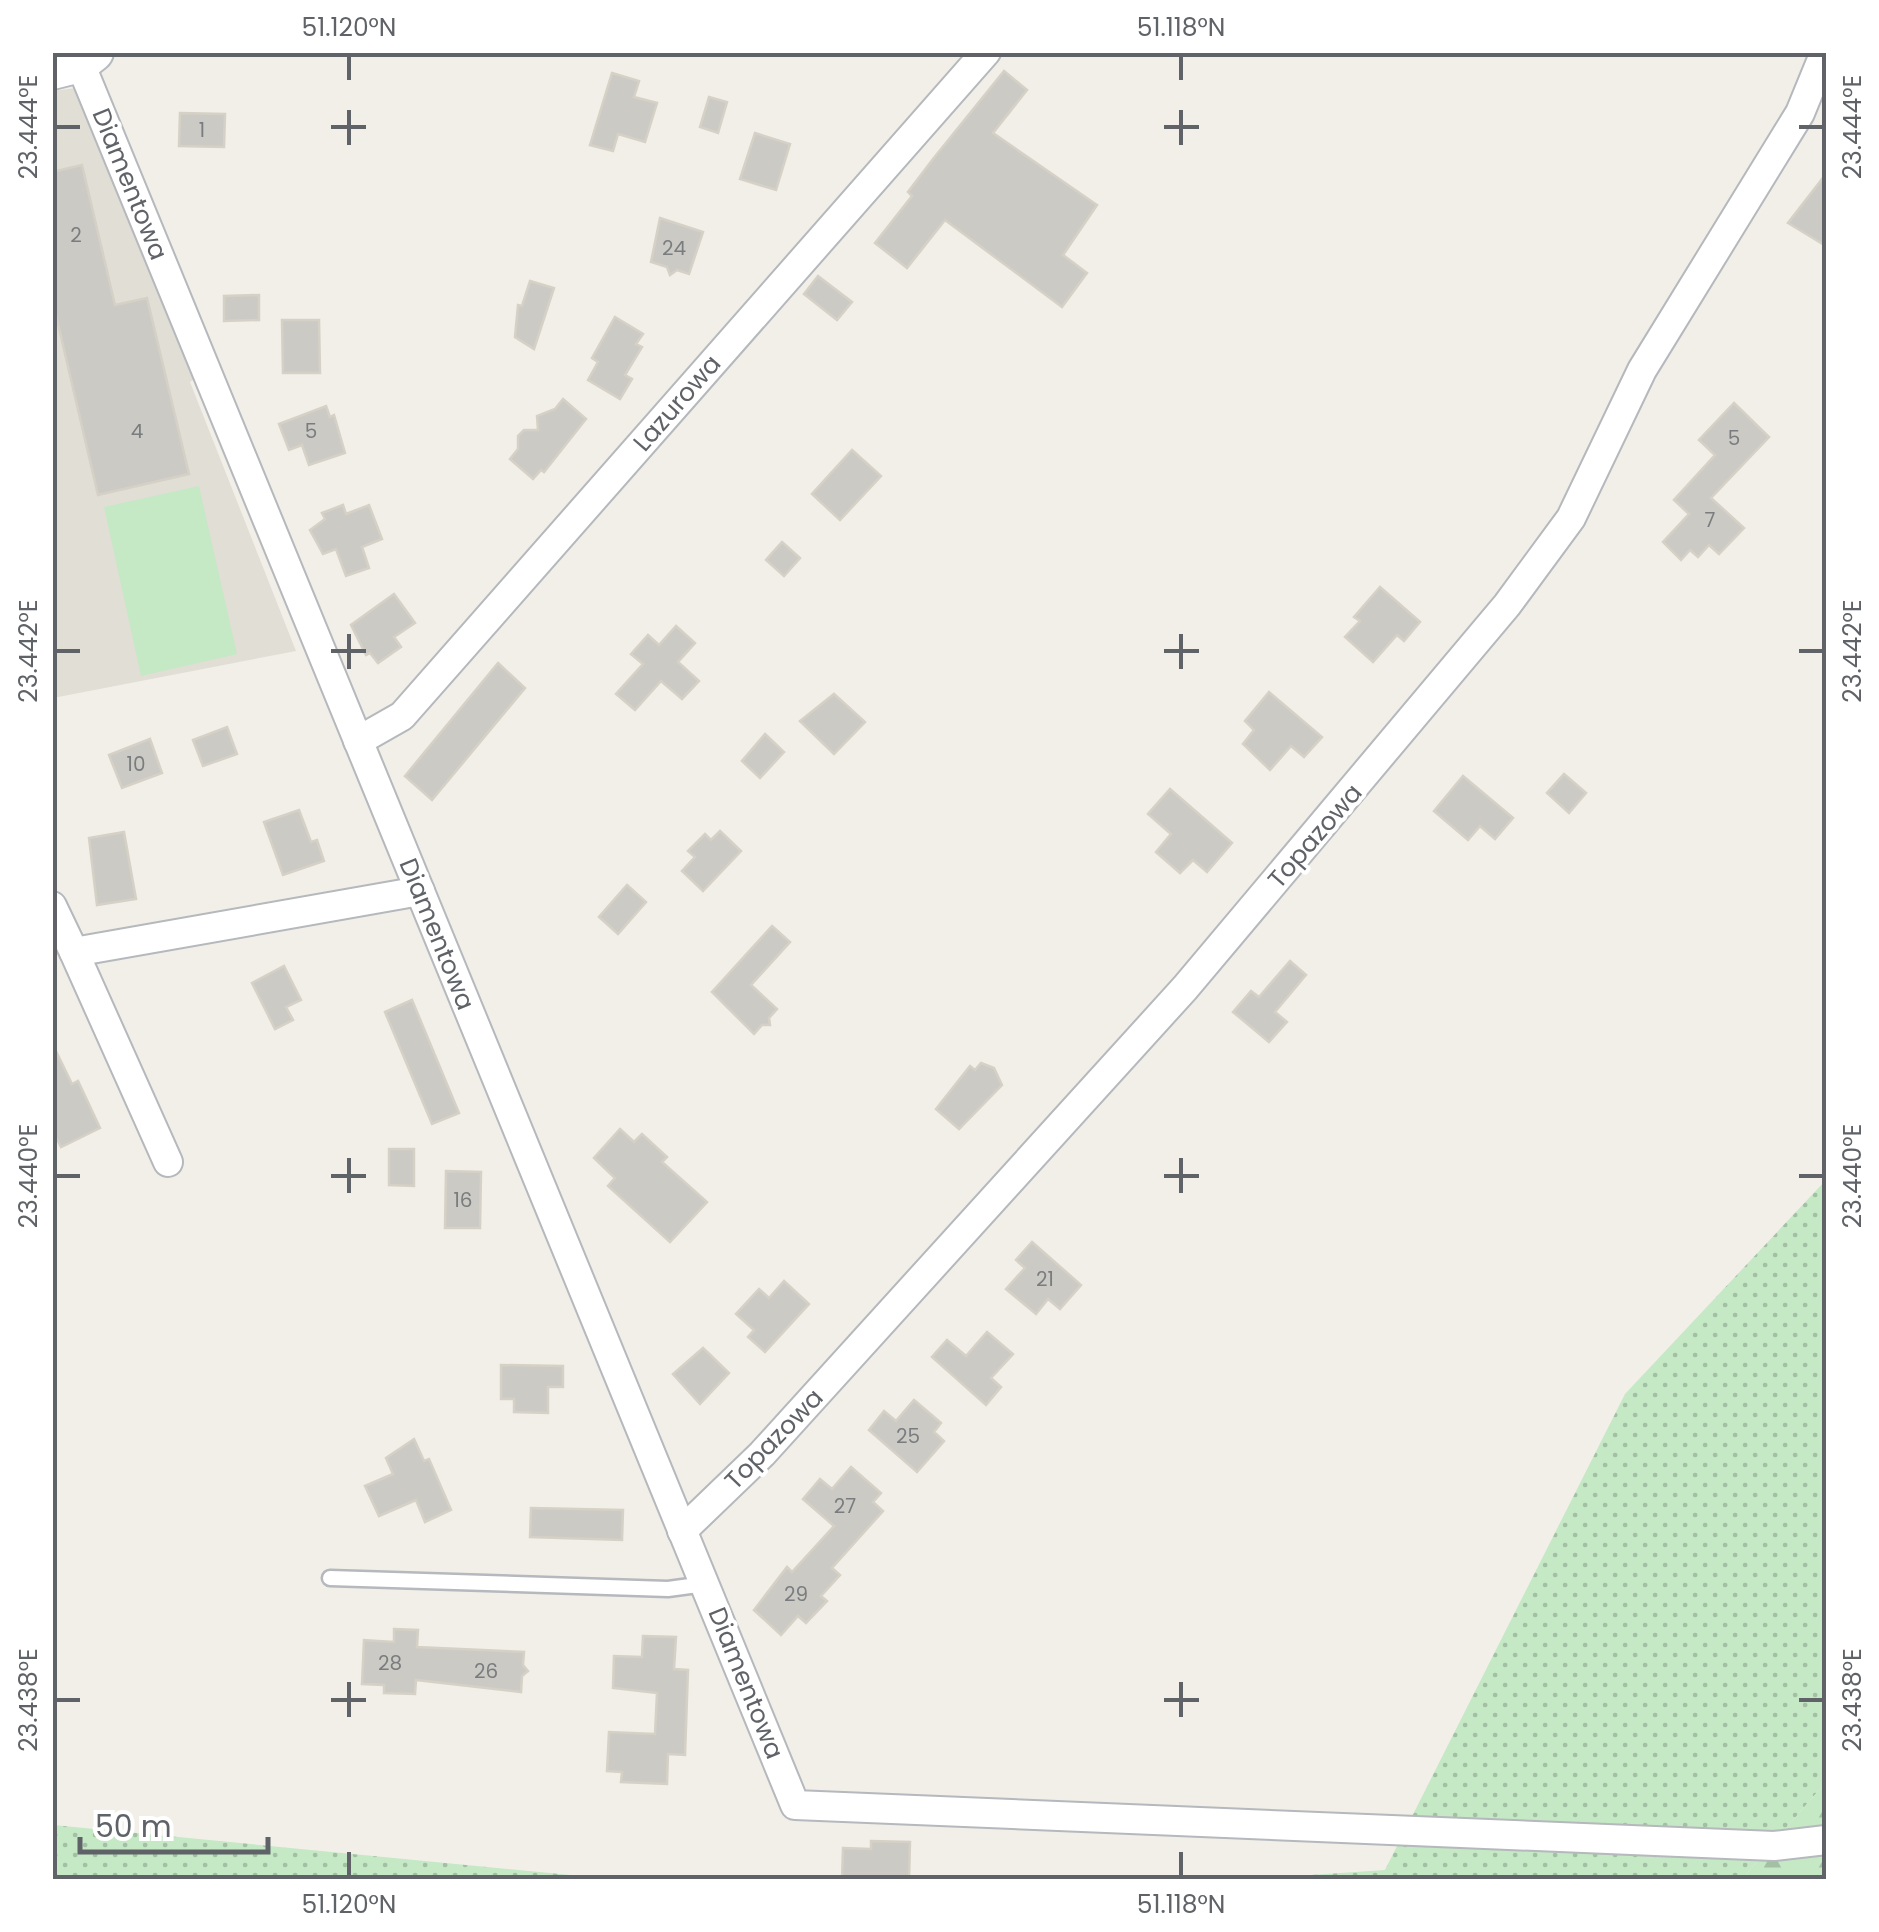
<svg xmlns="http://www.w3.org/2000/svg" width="1879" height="1932" font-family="Poppins,sans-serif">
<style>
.education{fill:#e1ded6}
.grass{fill:url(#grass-dots)}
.forest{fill:url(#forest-firs)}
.garden{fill:#c5e8c5}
.building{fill:#cccac5;stroke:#d6d1c6;stroke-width:2.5}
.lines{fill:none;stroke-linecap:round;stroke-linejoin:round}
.lane-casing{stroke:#b5b8bc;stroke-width:19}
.street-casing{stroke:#b5b8bc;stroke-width:32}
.secondary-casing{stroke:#b6babf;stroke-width:42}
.lane{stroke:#fff;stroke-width:14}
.street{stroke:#fff;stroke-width:28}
.secondary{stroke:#fff;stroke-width:38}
.ticks{fill:none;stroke:#5f6368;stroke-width:4}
.labels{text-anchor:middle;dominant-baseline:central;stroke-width:8;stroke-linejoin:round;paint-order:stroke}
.number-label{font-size:20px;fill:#7a7d7f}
.street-label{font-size:25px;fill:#5f6368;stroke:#fff}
.neatline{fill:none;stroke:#5f6368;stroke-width:4}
.ticks-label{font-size:25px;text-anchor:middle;fill:#5f6368}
</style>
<defs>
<pattern id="grass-dots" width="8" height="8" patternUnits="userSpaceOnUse" patternTransform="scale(2.5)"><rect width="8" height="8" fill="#c5e8c5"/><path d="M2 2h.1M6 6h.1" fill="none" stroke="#a3c0a4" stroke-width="1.8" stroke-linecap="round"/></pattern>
<pattern id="forest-firs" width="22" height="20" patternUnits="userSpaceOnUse" patternTransform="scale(2.5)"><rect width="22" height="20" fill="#c5e8c5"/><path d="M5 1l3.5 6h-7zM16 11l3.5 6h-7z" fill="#a3c0a4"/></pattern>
</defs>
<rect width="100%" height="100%" fill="#f1efe8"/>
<path class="education" d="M77,88L196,378L190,382L296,651L53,698L52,91Z"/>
<g class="grass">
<path d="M1826,1180V1782L1742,1879L1237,1880L1385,1870L1625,1394Z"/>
<path d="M53,1825L612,1879H53Z"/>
</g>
<path class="forest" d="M1826,1782V1879H1742Z"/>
<path class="garden" d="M199,486L237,654L141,676L104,507Z"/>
<g class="building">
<path d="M1004,71L1027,90L993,133L1097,205L1063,255L1087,273L1062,307L945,220L907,268L875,243L912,196L908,192L933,159Z"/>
<path d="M612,73L639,81L634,97L657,103L645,142L618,134L613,151L590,145Z"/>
<path d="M709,97L727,102L718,133L700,127Z"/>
<path d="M180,113L225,114L224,147L179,146Z"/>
<path d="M755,133L790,144L776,190L740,179Z"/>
<path d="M82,165L115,305L147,298L189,474L98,495L52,298V172Z"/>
<path d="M1826,174V246L1788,223Z"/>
<path d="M660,218L703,232L689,274L677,270L670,275L667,267L651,262Z"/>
<path d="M818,276L852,302L837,320L804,294Z"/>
<path d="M530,281L554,288L534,349L515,337L518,305L522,306Z"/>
<path d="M259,295V320L224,321V296Z"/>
<path d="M615,317L643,334L636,344L642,347L625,375L632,379L620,399L588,380L598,362L592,358Z"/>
<path d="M282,320H319L320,373H283Z"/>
<path d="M563,399L586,419L544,472L541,470L533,479L510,459L518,449V436L524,430H538L537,416L555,409Z"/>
<path d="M1734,403L1769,437L1711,498L1744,528L1719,554L1709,545L1698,557L1690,550L1681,560L1663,542L1689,514L1674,500L1715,455L1699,440Z"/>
<path d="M326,406L330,417L334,415L345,453L309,465L302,445L289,450L279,424Z"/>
<path d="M852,450L881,476L840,520L812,494Z"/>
<path d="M343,505L346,514L369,505L382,539L362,547L369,568L346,576L336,549L323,554L310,530L325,519L322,513Z"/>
<path d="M782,542L800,558L784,576L766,560Z"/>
<path d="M1380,587L1420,622L1404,641L1397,635L1373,662L1345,637L1360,621L1354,617Z"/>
<path d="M394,594L415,623L394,637L401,647L378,663L370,653L366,655L351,625Z"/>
<path d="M676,626L695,643L678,662L699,681L682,699L661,681L635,710L616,694L643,664L631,654L648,635L659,645Z"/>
<path d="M498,663L525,688L432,800L405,776Z"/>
<path d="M1269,692L1322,737L1304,757L1291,746L1270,770L1243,744L1254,730L1245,721Z"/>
<path d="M834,694L865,722L834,754L800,721Z"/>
<path d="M227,727L237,754L203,766L193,740Z"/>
<path d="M765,734L784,752L760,778L742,761Z"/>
<path d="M150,739L162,773L122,788L109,755Z"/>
<path d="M1564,774L1586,793L1569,813L1547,793Z"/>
<path d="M1463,776L1513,818L1495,839L1480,826L1468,840L1434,811Z"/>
<path d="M1170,789L1232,843L1207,872L1193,860L1180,873L1156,852L1171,834L1148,814Z"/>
<path d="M299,810L311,842L317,840L324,861L283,875L264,822Z"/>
<path d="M720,831L741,851L703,891L682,871L695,857L688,851L705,834L711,840Z"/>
<path d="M124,832L136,899L97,905L89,838Z"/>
<path d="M627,885L646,902L618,934L599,917Z"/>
<path d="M772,926L790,942L751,985L777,1009L769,1018L770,1025H762L754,1034L712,992Z"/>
<path d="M1290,961L1306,975L1275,1012L1287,1022L1269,1042L1233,1012L1251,991L1259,997Z"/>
<path d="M284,966L301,1000L286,1007L293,1020L275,1029L252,983Z"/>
<path d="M412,1000L459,1113L432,1124L385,1012Z"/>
<path d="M52,1043L72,1084L78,1081L100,1128L61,1147L52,1129Z"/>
<path d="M981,1063L994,1068L1002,1085L959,1129L936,1109L970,1066L975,1070Z"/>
<path d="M620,1129L634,1142L642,1134L667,1157L662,1162L707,1202L670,1242L608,1186L615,1178L594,1158Z"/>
<path d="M389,1149H414V1186L389,1185Z"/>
<path d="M446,1171L481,1172L480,1228H445Z"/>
<path d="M1032,1242L1081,1285L1060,1309L1048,1299L1036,1314L1006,1289L1025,1268L1016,1260Z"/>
<path d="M784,1281L809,1304L765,1352L748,1337L754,1330L736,1314L759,1289L769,1298Z"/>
<path d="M987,1332L1013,1354L991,1378L1001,1387L986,1405L932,1357L947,1340L966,1356Z"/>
<path d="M703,1348L729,1373L700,1404L673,1374Z"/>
<path d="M501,1365L563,1366V1387H548V1413L514,1412V1399H501Z"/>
<path d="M914,1400L941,1423L934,1432L944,1441L917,1472L869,1430L884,1411L896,1421Z"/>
<path d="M414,1439L424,1461L429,1459L451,1510L425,1522L416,1500L379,1516L365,1486L393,1474L386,1458Z"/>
<path d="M851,1467L881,1493L873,1502L883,1511L832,1568L840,1575L821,1596L827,1601L806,1623L798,1616L781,1635L754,1610L787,1567L792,1572L834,1526L803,1499L820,1479L832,1489Z"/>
<path d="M531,1508L623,1510L622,1540L530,1537Z"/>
<path d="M394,1629L418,1630L417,1647L524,1652L523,1665L528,1671L522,1676L521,1692L416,1680L415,1694L384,1693V1685L362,1684L364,1640L394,1642Z"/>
<path d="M643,1636L676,1637L674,1669L688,1670L685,1755L668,1754L667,1784L621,1782L622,1772L607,1771L609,1732L655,1734L657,1693L613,1688L614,1656L642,1657Z"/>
<path d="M871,1841L910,1842L909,1880H842L843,1848L871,1849Z"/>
</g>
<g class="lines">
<g class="lane-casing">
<path id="lane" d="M330,1578L668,1589L705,1584"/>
</g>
<g class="street-casing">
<g id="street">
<path d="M80,63L795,1805L1774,1846L1826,1840"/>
<path d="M358,741L402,716L986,52"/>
<path d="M52,906L74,952L420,891"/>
<path d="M74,952L168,1162"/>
<path d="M682,1531L762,1454L1185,988L1507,605L1571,518L1642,370L1800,113L1825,52"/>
</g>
</g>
<g class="secondary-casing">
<path id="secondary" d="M52,70L80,63L94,52"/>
</g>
<use href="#lane" class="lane"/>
<use href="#street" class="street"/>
<use href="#secondary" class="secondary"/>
</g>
<path class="ticks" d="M349,55V80M1181,55V80M349,110V145M1181,110V145M55,127H80M331,127H366M1164,127H1199M1799,127H1824M349,634V669M1181,634V669M55,651H80M331,651H366M1164,651H1199M1799,651H1824M349,1158V1193M1181,1158V1193M55,1176H80M331,1176H366M1164,1176H1199M1799,1176H1824M349,1682V1717M1181,1682V1717M55,1700H80M331,1700H366M1164,1700H1199M1799,1700H1824M349,1852V1877M1181,1852V1877"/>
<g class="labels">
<g class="number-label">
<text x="202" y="130">1</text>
<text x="76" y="235">2</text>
<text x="674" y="248">24</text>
<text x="137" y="431">4</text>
<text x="311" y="431">5</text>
<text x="1734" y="438">5</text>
<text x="1710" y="520">7</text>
<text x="136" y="764">10</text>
<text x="463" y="1200">16</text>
<text x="1045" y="1279">21</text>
<text x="908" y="1436">25</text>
<text x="845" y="1506">27</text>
<text x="796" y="1594">29</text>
<text x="390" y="1663">28</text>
<text x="486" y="1671">26</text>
</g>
<g class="street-label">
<text transform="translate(130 184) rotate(68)">Diamentowa</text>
<text transform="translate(677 403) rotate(-49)">Lazurowa</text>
<text transform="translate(1315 836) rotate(-49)">Topazowa</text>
<text transform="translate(437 934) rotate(68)">Diamentowa</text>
<text transform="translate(774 1439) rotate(-46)">Topazowa</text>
<text transform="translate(746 1683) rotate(68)">Diamentowa</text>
</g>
</g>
<rect width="1879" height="1932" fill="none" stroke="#ffffff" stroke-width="110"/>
<path d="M80 1837v15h188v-15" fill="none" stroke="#5f6368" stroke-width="5"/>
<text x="95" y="1837" font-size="30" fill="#5f6368" stroke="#ffffff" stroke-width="8" paint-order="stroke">50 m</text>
<rect x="55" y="55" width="1769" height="1822" class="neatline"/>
<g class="ticks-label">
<text x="349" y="36">51.120°N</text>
<text x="1181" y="36">51.118°N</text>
<text transform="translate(1852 127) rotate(-90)" y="9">23.444°E</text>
<text transform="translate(28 127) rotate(-90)" y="9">23.444°E</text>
<text transform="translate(1852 651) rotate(-90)" y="9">23.442°E</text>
<text transform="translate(28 651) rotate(-90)" y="9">23.442°E</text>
<text transform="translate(1852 1176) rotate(-90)" y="9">23.440°E</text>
<text transform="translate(28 1176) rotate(-90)" y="9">23.440°E</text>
<text transform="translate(1852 1700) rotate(-90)" y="9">23.438°E</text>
<text transform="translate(28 1700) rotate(-90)" y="9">23.438°E</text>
<text x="349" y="1913">51.120°N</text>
<text x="1181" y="1913">51.118°N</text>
</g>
</svg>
